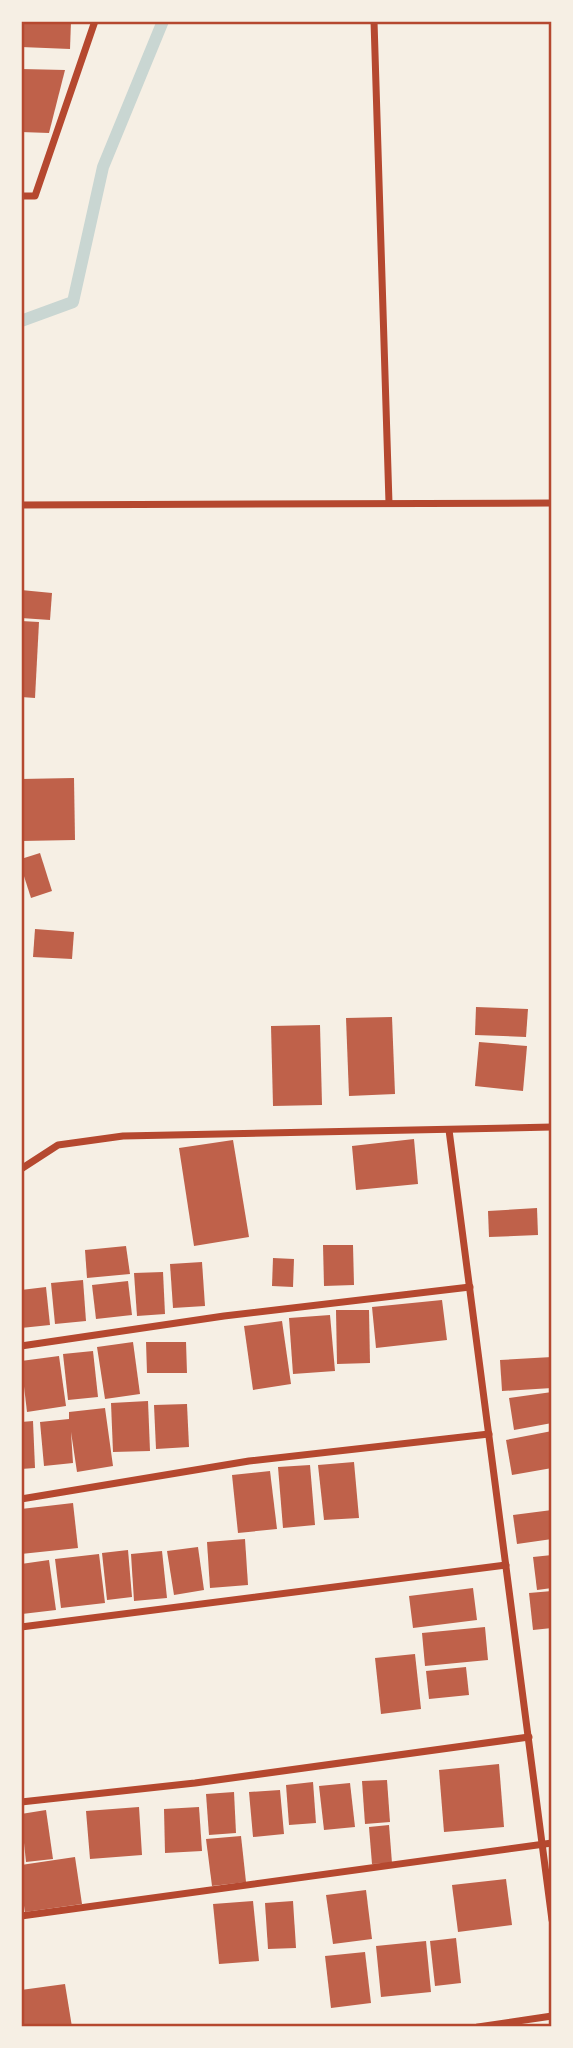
<svg xmlns="http://www.w3.org/2000/svg" width="573" height="2048" viewBox="0 0 573 2048" font-family="'Asap Condensed',sans-serif">
<rect width="100%" height="100%" fill="#f6efe4"/>
<g fill="none" stroke-linecap="round" stroke-linejoin="round">
<path stroke="#c9d6d2" stroke-width="12" d="M21,321L73,302L103,167L163,21"/>
</g>
<g fill="#bf614a">
<path d="M21,21H71L70,49L21,47Z"/>
<path d="M21,69L65,70L49,133L21,132Z"/>
<path d="M21,590L52,593L50,620L21,618Z"/>
<path d="M21,621L39,622L35,698L21,697Z"/>
<path d="M74,778L75,840L21,841V779Z"/>
<path d="M40,853L52,891L31,898L21,867V859Z"/>
<path d="M35,929L74,932L72,959L33,957Z"/>
<path d="M476,1007L528,1009L526,1037L475,1035Z"/>
<path d="M392,1017L395,1094L349,1096L346,1018Z"/>
<path d="M320,1025L322,1105L273,1106L271,1026Z"/>
<path d="M479,1042L527,1046L523,1091L475,1086Z"/>
<path d="M414,1139L418,1184L356,1190L352,1146Z"/>
<path d="M233,1140L249,1237L194,1246L179,1148Z"/>
<path d="M537,1208L538,1235L489,1237L488,1211Z"/>
<path d="M323,1245H353L354,1285L324,1286Z"/>
<path d="M126,1246L130,1274L87,1278L85,1250Z"/>
<path d="M273,1258L294,1259L293,1287L272,1286Z"/>
<path d="M202,1262L205,1306L173,1308L170,1264Z"/>
<path d="M163,1272L165,1314L137,1316L134,1273Z"/>
<path d="M83,1280L86,1321L55,1324L51,1283Z"/>
<path d="M128,1281L132,1315L96,1319L92,1285Z"/>
<path d="M46,1287L50,1325L21,1328V1290Z"/>
<path d="M442,1300L447,1340L376,1348L372,1307Z"/>
<path d="M336,1310H369L370,1363L337,1364Z"/>
<path d="M330,1315L335,1371L293,1374L289,1318Z"/>
<path d="M282,1321L291,1384L253,1390L244,1326Z"/>
<path d="M133,1342L140,1394L105,1399L97,1347Z"/>
<path d="M146,1342H186L187,1373H147Z"/>
<path d="M93,1351L98,1397L68,1400L63,1354Z"/>
<path d="M59,1356L66,1406L27,1412L21,1361Z"/>
<path d="M552,1357V1388L502,1391L500,1360Z"/>
<path d="M552,1392V1423L514,1430L509,1398Z"/>
<path d="M148,1401L150,1451L113,1452L111,1403Z"/>
<path d="M187,1404L189,1447L156,1449L154,1405Z"/>
<path d="M105,1408L113,1466L77,1472L71,1432L73,1463L44,1466L40,1422L69,1419V1412Z"/>
<path d="M33,1421L35,1468L21,1469V1422Z"/>
<path d="M552,1431V1468L512,1475L506,1440Z"/>
<path d="M354,1462L359,1518L324,1520L318,1465Z"/>
<path d="M310,1465L315,1525L283,1528L278,1467Z"/>
<path d="M270,1471L277,1529L238,1533L232,1475Z"/>
<path d="M73,1503L78,1548L21,1554V1509Z"/>
<path d="M552,1510V1539L517,1544L513,1515Z"/>
<path d="M245,1539L248,1585L210,1588L207,1542Z"/>
<path d="M198,1547L204,1590L174,1595L167,1551Z"/>
<path d="M128,1550L132,1597L107,1600L102,1553Z"/>
<path d="M162,1551L167,1598L134,1601L131,1554Z"/>
<path d="M99,1554L105,1603L61,1608L55,1559Z"/>
<path d="M552,1555V1588L537,1590L533,1557Z"/>
<path d="M49,1560L56,1610L22,1614L21,1564Z"/>
<path d="M473,1588L477,1620L413,1628L409,1596Z"/>
<path d="M552,1591V1628L533,1630L529,1593Z"/>
<path d="M485,1627L488,1660L425,1666L422,1633Z"/>
<path d="M415,1654L421,1709L381,1714L375,1658Z"/>
<path d="M466,1667L469,1695L429,1699L426,1671Z"/>
<path d="M499,1764L504,1827L444,1832L439,1770Z"/>
<path d="M387,1780L390,1822L365,1824L362,1781Z"/>
<path d="M313,1782L316,1823L289,1825L286,1785Z"/>
<path d="M350,1783L355,1827L324,1830L319,1786Z"/>
<path d="M280,1790L284,1834L253,1837L249,1792Z"/>
<path d="M234,1792L236,1833L209,1835L206,1794Z"/>
<path d="M139,1807L142,1855L90,1859L86,1811Z"/>
<path d="M199,1807L202,1851L165,1853L164,1809Z"/>
<path d="M46,1810L53,1859L26,1862L21,1814Z"/>
<path d="M389,1825L392,1863L372,1864L369,1827Z"/>
<path d="M241,1836L246,1882L212,1886L206,1839Z"/>
<path d="M75,1857L82,1904L25,1912L21,1887V1865Z"/>
<path d="M506,1879L512,1925L458,1932L452,1885Z"/>
<path d="M366,1890L372,1939L333,1944L326,1895Z"/>
<path d="M253,1901L259,1961L219,1964L213,1904Z"/>
<path d="M293,1901L296,1948L268,1949L265,1903Z"/>
<path d="M456,1938L461,1983L435,1986L430,1941Z"/>
<path d="M426,1941L431,1992L381,1997L376,1946Z"/>
<path d="M365,1952L371,2003L331,2008L325,1956Z"/>
<path d="M65,1984L72,2027H21V1990Z"/>
</g>
<g fill="none" stroke-linecap="round" stroke-linejoin="round">
<g stroke="#b5482f" stroke-width="7">
<path d="M374,21L389,503"/>
<path d="M21,196H35L95,21"/>
<path d="M21,505L552,503"/>
<path d="M449,1130L552,1920"/>
<path d="M21,1169L58,1145L123,1136L552,1127"/>
<path d="M21,1346L224,1316L470,1287"/>
<path d="M21,1499L249,1461L489,1434"/>
<path d="M21,1627L506,1565"/>
<path d="M21,1802L195,1783L529,1737"/>
<path d="M21,1916L552,1843"/>
<path d="M478,2027L552,2016"/>
</g>
</g>
<rect width="573" height="2048" fill="none" stroke="#f6efe4" stroke-width="46"/>
<rect x="23" y="23" width="527" height="2002" fill="none" stroke="#b5482f" stroke-width="2.5"/>
</svg>
